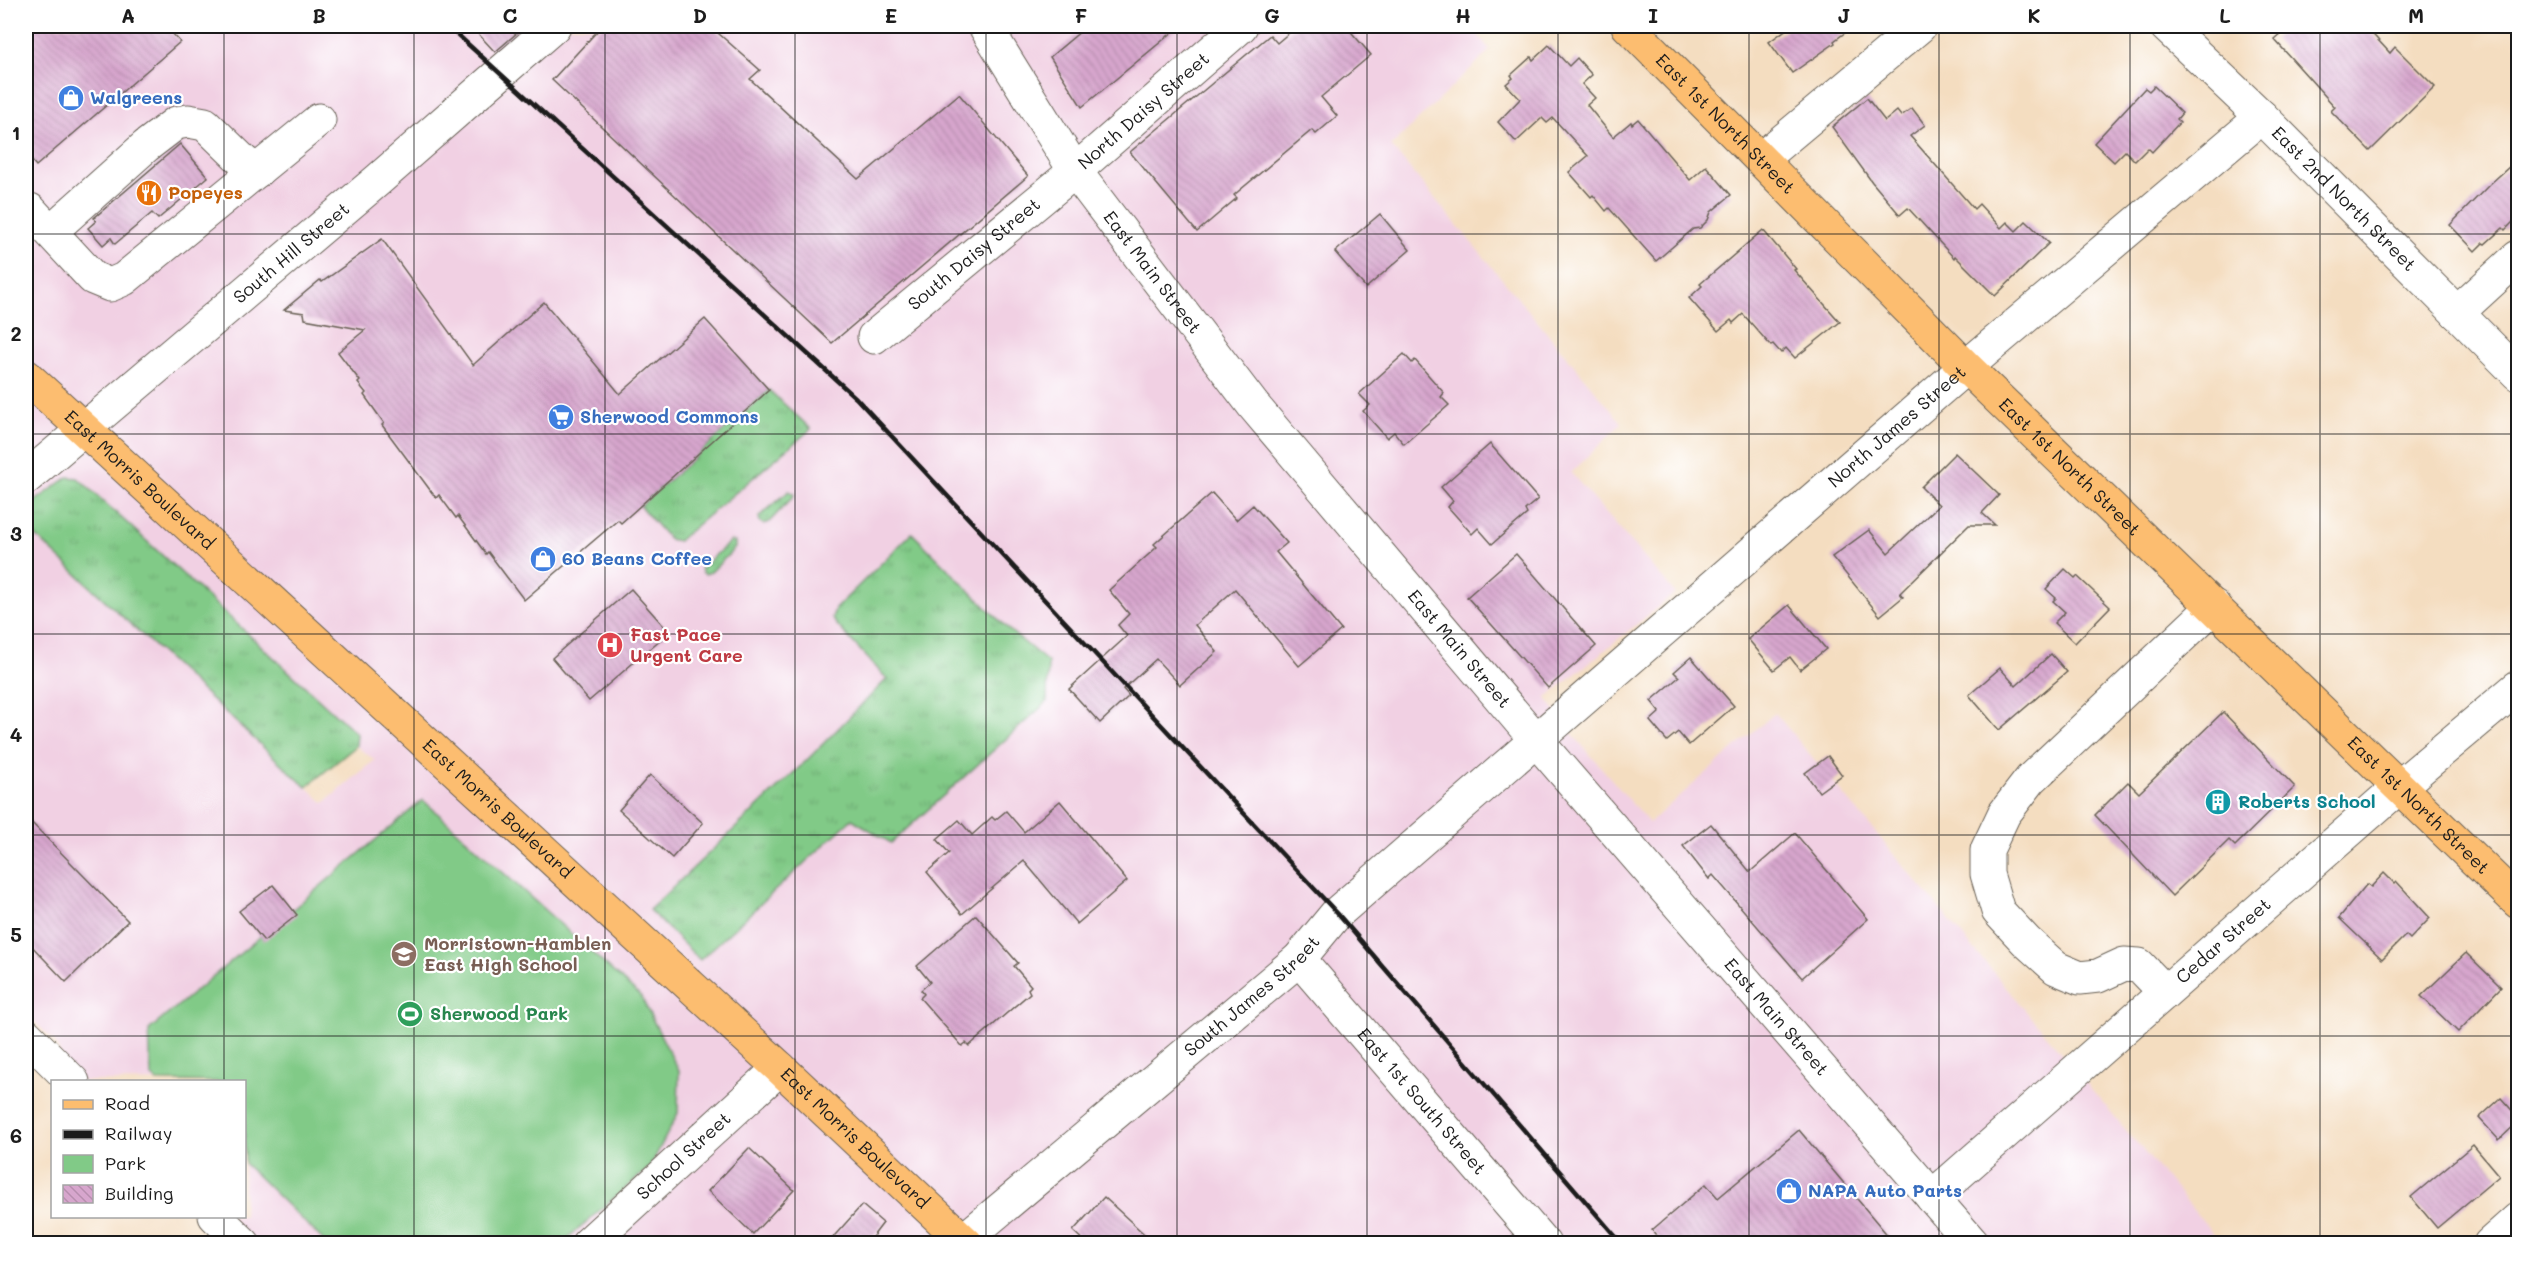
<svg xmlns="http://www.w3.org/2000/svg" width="2544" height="1269" viewBox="0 0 2544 1269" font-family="Mali,sans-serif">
<defs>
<pattern id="grass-tufts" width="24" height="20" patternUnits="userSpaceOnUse" patternTransform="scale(1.5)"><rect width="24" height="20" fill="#81ca87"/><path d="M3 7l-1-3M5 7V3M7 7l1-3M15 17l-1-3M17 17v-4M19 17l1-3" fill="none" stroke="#6fad74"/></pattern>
<pattern id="building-back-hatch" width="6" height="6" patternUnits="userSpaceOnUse" patternTransform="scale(1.5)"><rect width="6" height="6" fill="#d7a6cd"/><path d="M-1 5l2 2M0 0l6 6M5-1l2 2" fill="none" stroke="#b88eaf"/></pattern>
</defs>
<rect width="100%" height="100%" fill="#fff"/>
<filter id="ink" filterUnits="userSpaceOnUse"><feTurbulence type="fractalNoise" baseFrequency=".0167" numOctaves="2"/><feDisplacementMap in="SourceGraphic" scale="12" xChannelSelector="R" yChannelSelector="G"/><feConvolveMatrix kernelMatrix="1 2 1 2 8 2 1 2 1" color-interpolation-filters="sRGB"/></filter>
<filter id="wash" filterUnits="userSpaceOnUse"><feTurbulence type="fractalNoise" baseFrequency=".008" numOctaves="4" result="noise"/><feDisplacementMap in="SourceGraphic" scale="24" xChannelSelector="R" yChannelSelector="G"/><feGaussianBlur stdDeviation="1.35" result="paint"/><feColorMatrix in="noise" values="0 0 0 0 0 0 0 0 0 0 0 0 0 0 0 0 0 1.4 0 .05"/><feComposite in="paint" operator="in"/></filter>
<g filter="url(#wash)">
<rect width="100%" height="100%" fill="#f4ddc0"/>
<path fill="#f1d0e3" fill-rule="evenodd" d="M26,26H1471L1490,50L1391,146L1622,423L1571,473L1675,593L1546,698L1569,730L1649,823L1775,713L2221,1243H244L215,1217L244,1216V1082L73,1081L55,1042L26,1013ZM356,746L375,760L324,803L307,787Z"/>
<g fill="url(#grass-tufts)" stroke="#4e7352" stroke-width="1.5">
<path d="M769,390L811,429L678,541L669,539L640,506Z"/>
<path d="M68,477L78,478L357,734L356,746L306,787L26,527V508Z"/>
<path d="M789,491L794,494L793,497L769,522L763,524L760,522L759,517Z"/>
<path d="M912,533L1008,629L1048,662L1047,702L891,843L852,819L700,960L649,910L806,761L887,679L836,624L832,618L835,609Z"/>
<path d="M731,541L735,542V548L711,572L705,574L702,572L701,568Z"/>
</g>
<path fill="#81ca87" stroke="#4e7352" stroke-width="1.5" d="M423,800L641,997L679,1071L678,1113L650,1167L562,1243H326L245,1164L244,1082L157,1081L151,1076L149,1030Z"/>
<g id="blocks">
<g fill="url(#building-back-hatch)">
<path d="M26,26H166L180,42L36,166L26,154Z"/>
<path d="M471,26H525L495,52Z"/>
<path d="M602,26H710L760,70L750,79L858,179L959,94L1028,176L832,343L552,80Z"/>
<path d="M1087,26H1180L1082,107L1050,57Z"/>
<path d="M1297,26H1346L1371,55L1321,97L1337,116L1316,134L1312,130L1234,195L1237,198L1197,232L1130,152L1270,35L1277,43Z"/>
<path d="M1791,26H1854L1834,41L1835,43L1792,73L1769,42Z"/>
<path d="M2289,26H2365L2390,53L2395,47L2435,87L2370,151L2331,111L2335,107L2274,39Z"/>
<path d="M1549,45L1569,66L1577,58L1592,75L1582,84L1595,98L1587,105L1613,137L1631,122L1632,124L1638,119L1690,180L1706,166L1731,195L1711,212L1708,220L1700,228L1693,229L1656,261L1609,208L1606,211L1593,195L1591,197L1569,172L1588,156L1553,118L1547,123L1542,118L1516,142L1498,122L1520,99L1506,84L1513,78L1511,75L1531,57L1533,60Z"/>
<path d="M2154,86L2182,113L2177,119L2180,122L2152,152L2148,148L2135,161L2125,151L2114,162L2094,143L2145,88L2149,91Z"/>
<path d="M1867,98L1885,121L1897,111L1901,116L1912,108L1925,125L1910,136L1974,209L1979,204L2001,228L2007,222L2016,231L2026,221L2049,243L1995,296L1955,256L1954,258L1908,208L1900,215L1872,182L1832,127Z"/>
<path d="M180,144L208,177L158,219L152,213L115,244L111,238L103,245L88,228L96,221L94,218Z"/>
<path d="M2518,159V217L2505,230L2503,228L2485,244L2483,243L2475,251L2450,225L2490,184Z"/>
<path d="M1380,214L1410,250L1366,288L1335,252Z"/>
<path d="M1763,230L1796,269L1794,270L1840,322L1795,358L1786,348L1781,353L1773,344L1771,346L1743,314L1733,323L1731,320L1718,331L1689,298L1702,286L1700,284Z"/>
<path d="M382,239L473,365L544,302L620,394L705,319L769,390L621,523L618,520L524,600L488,552L486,554L458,516L456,518L439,495L436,498L382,425L384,423L364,395L366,393L358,383L360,381L338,352L365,330L305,319L304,313L284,310L320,280L322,282Z"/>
<path d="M1404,354L1412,363L1415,360L1444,393L1441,397L1449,405L1404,444L1394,432L1387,438L1363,411L1370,405L1359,394Z"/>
<path d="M1490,444L1538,499L1525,510L1527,514L1492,544L1478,528L1472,534L1448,507L1453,501L1441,487Z"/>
<path d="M1955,453L1999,495L1982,513L1995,525H1969L1900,593L1903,597L1880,616L1832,557L1869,530L1888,553L1939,505L1921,487Z"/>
<path d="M1212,493L1236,520L1253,505L1287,543L1276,552L1341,630L1299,666L1235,589L1195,625L1217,652L1180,685L1156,659L1123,689L1129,696L1100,723L1069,689L1127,636L1118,625L1129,614L1109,590L1157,547L1154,544Z"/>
<path d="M1516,554L1596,646L1548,688L1467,597Z"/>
<path d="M2065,569L2075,578L2077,576L2110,607L2075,643L2054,623L2065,612L2053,601L2056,598L2046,589Z"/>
<path d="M631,589L669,632L589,701L552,658Z"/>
<path d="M1789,605L1826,649L1800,670L1790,657L1774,670L1748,639Z"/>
<path d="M2051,654L2067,672L1999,730L1969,695L2000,668L2016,686Z"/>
<path d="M1691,657L1734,706L1689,745L1678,732L1667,741L1650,721L1660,712L1651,701L1679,677L1674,672Z"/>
<path d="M2223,712L2295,787L2235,846L2229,840L2172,896L2095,815L2128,782L2139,793Z"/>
<path d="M1828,756L1842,775L1819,792L1805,773Z"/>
<path d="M650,775L703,823L672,858L619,810Z"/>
<path d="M1060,801L1127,881L1077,924L1024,861L962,914L927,872L949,853L937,839L959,820L972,835L992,817L995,820L1006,811L1024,832Z"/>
<path d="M26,817L128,921L66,982L26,940Z"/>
<path d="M1711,824L1750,872L1795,833L1868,919L1802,978L1713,875L1709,879L1683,846Z"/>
<path d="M2384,873L2395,884L2397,882L2430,918L2410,939L2406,935L2382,959L2339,918L2367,884L2371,887Z"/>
<path d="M273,885L297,915L264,941L239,911Z"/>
<path d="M976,915L1018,963L1014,966L1031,986L1028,989L1030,993L969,1046L966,1043L962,1046L920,998L924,994L921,990L930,982L917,966Z"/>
<path d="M2466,953L2501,987L2458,1032L2421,996Z"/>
<path d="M2501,1098L2518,1117V1122L2499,1140L2479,1118Z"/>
<path d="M1799,1130L1895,1244H1663L1652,1230L1706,1184L1718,1198Z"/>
<path d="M2473,1145L2499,1176L2437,1228L2411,1197Z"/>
<path d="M749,1148L794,1190L753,1234L708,1191Z"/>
<path d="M1104,1197L1155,1244H1087L1073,1231Z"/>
<path d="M862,1205L883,1223L867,1244H827Z"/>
</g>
</g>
</g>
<g filter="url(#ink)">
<use href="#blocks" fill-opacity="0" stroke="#686055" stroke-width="1.5"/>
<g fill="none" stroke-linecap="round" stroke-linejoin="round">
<defs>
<g id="minor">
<path id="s1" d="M985,26L1075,171L1253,405L1536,740L1973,1244"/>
<path id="s2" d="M2166,26L2262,117L2518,374"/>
<path d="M1761,159L1920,26"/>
<path d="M30,210L93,278L110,285L124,279L319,120"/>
<path d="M51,231L146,146L176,123L188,121L205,124L244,162L257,171"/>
<path d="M2457,313L2518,257"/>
<path id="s3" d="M874,337L1075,171L1241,26"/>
<path id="s4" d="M26,478L378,180L554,26"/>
<path id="s5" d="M1299,959L1544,1244"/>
<path d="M2165,992L2139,965L2124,964L2098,976L2080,978L2056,968L2026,941L1998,911L1987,874V850L2004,814L2031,779L2214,606"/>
<path d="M26,1035L73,1082"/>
<path id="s6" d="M1932,1197L2400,786L2518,687"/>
<path d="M215,1216L244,1244"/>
<path id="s7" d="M588,1244L780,1068"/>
<path id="s8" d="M959,1244L1299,959L1337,913L1966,367L2262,117"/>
<path d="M2490,1244L2518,1219"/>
</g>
<g id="major">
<path id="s9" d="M1628,26L1966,367L2518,902"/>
<path id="s10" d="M26,376L780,1068L967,1244"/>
</g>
</defs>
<use href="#minor" stroke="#686055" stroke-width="35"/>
<use href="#major" stroke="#686055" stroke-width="35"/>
<use href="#minor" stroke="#fff" stroke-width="33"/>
<use href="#major" stroke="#fcbd6f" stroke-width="33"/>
<path stroke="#1c1c1c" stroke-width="4.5" d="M448,26L856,398L1337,913L1622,1244"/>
</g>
</g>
<path fill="none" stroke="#1c1c1c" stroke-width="1.5" stroke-opacity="0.55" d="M224,26V1082M414,26V1244M605,26V1244M795,26V1244M986,26V1244M1177,26V1244M1367,26V1244M1558,26V1244M1749,26V1244M1939,26V1244M2130,26V1244M2320,26V1244M26,234H2518M26,434H2518M26,634H2518M26,835H2518M26,1036H2518M224,1216V1244"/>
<defs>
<symbol id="shop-disc" viewBox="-11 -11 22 22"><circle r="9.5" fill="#3f7fe0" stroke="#fff"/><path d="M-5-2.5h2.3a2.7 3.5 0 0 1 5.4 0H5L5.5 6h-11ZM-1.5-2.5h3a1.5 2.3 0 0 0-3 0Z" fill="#fff"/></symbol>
<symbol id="restaurant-disc" viewBox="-11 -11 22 22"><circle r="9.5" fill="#e8710a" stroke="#fff"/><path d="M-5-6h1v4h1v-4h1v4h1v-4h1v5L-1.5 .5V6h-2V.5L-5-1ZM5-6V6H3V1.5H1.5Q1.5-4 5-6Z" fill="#fff"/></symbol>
<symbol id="supermarket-disc" viewBox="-11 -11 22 22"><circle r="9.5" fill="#3f7fe0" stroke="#fff"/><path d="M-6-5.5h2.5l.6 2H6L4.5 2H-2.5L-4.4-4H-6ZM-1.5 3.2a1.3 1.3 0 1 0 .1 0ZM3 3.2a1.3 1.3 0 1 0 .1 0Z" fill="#fff"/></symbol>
<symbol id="hospital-disc" viewBox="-11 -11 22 22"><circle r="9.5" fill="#e0444e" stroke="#fff"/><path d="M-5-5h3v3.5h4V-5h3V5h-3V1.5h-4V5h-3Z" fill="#fff"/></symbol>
<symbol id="building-disc" viewBox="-11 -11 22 22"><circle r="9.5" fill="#0f9aa8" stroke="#fff"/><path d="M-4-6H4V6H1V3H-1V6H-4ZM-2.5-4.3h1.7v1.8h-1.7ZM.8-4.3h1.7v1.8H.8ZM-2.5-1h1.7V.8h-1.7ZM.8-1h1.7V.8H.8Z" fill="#fff"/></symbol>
<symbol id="school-disc" viewBox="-11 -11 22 22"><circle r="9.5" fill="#8d6e63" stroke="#fff"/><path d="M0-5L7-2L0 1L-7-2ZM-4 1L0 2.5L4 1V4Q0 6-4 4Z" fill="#fff"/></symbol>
<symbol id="stadium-disc" viewBox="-11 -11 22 22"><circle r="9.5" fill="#2e9e5b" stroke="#fff"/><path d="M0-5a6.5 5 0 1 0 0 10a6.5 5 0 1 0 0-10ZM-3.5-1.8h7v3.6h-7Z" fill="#fff"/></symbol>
</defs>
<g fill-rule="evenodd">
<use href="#shop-disc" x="56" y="83" width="30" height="30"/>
<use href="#restaurant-disc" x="134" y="178" width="30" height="30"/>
<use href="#supermarket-disc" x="546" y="402" width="30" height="30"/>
<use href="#shop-disc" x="528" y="544" width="30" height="30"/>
<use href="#hospital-disc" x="595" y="630" width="30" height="30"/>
<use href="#building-disc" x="2203" y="787" width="30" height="30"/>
<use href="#school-disc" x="389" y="939" width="30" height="30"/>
<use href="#stadium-disc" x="395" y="999" width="30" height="30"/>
<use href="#shop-disc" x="1774" y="1176" width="30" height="30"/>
</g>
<g text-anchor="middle" stroke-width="4.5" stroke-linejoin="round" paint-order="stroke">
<g font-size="18" font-weight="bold" fill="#366cbe" stroke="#fff" text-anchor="start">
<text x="90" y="104">Walgreens</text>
<text x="580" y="423">Sherwood Commons</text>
<text x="562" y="565">60 Beans Coffee</text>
<text x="1808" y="1197">NAPA Auto Parts</text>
</g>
<g font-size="18" fill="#1c1c1c" stroke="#fff">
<text dy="6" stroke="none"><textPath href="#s3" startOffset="352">North Daisy Street</textPath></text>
<text dy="6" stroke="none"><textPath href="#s9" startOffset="138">East 1st North Street</textPath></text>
<text dy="6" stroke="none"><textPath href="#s2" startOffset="248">East 2nd North Street</textPath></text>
<text dy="6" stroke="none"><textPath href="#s4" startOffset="348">South Hill Street</textPath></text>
<text dy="6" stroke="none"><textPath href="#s3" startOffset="130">South Daisy Street</textPath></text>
<text dy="6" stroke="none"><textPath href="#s1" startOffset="298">East Main Street</textPath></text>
<text dy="6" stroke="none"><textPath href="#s8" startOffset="1245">North James Street</textPath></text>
<text dy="6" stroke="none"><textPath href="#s9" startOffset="624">East 1st North Street</textPath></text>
<text dy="6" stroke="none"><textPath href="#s10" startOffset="154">East Morris Boulevard</textPath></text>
<text dy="6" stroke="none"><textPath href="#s1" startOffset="784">East Main Street</textPath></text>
<text dy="6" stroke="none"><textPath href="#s9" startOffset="1110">East 1st North Street</textPath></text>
<text dy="6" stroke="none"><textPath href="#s10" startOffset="640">East Morris Boulevard</textPath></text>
<text dy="6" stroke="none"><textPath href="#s6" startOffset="388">Cedar Street</textPath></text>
<text dy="6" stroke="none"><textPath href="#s8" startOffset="384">South James Street</textPath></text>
<text dy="6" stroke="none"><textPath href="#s1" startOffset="1270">East Main Street</textPath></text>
<text dy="6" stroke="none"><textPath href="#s5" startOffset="188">East 1st South Street</textPath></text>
<text dy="6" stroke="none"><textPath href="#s10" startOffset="1126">East Morris Boulevard</textPath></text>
<text dy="6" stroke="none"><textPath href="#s7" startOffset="130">School Street</textPath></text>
</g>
<g font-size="18" font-weight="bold" fill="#c56008" stroke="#fff" text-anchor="start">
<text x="168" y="199">Popeyes</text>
</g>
<g font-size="18" font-weight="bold" fill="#be3a42" stroke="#fff" text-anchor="start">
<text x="630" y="641">Fast Pace<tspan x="630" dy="21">Urgent Care</tspan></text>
</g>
<g font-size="18" font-weight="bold" fill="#0d838f" stroke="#fff" text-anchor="start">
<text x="2238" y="808">Roberts School</text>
</g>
<g font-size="18" font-weight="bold" fill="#785e54" stroke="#fff" text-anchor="start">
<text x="424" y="950">Morristown-Hamblen<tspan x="424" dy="21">East High School</tspan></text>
</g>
<g font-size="18" font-weight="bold" fill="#27864d" stroke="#fff" text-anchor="start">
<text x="430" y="1020">Sherwood Park</text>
</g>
</g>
<rect width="2544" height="1269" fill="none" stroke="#fff" stroke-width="66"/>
<rect x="51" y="1080" width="195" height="138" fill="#ffffff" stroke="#a4a4a4" stroke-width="1.5"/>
<rect x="63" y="1100" width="30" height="9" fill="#fcbd6f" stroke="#a4a4a4" stroke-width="1.5"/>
<text x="105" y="1110" font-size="18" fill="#1c1c1c">Road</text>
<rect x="63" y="1130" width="30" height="9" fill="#1c1c1c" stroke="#a4a4a4" stroke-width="1.5"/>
<text x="105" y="1140" font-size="18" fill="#1c1c1c">Railway</text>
<rect x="63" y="1155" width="30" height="18" fill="#81ca87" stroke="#a4a4a4" stroke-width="1.5"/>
<text x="105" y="1170" font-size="18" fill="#1c1c1c">Park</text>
<rect x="63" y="1185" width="30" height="18" fill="url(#building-back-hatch)" stroke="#a4a4a4" stroke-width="1.5"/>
<text x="105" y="1200" font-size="18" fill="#1c1c1c">Building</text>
<rect x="33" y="33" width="2478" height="1203" fill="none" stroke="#1c1c1c" stroke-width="2"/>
<g font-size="20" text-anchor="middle" font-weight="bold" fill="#1c1c1c">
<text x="128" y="23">A</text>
<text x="319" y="23">B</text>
<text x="510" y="23">C</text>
<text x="700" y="23">D</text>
<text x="891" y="23">E</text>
<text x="1081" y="23">F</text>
<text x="1272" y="23">G</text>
<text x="1463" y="23">H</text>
<text x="1653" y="23">I</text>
<text x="1844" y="23">J</text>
<text x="2034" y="23">K</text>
<text x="2225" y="23">L</text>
<text x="2416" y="23">M</text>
<text x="16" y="140">1</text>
<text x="16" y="341">2</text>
<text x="16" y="541">3</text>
<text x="16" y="742">4</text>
<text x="16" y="942">5</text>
<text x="16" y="1143">6</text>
</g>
</svg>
